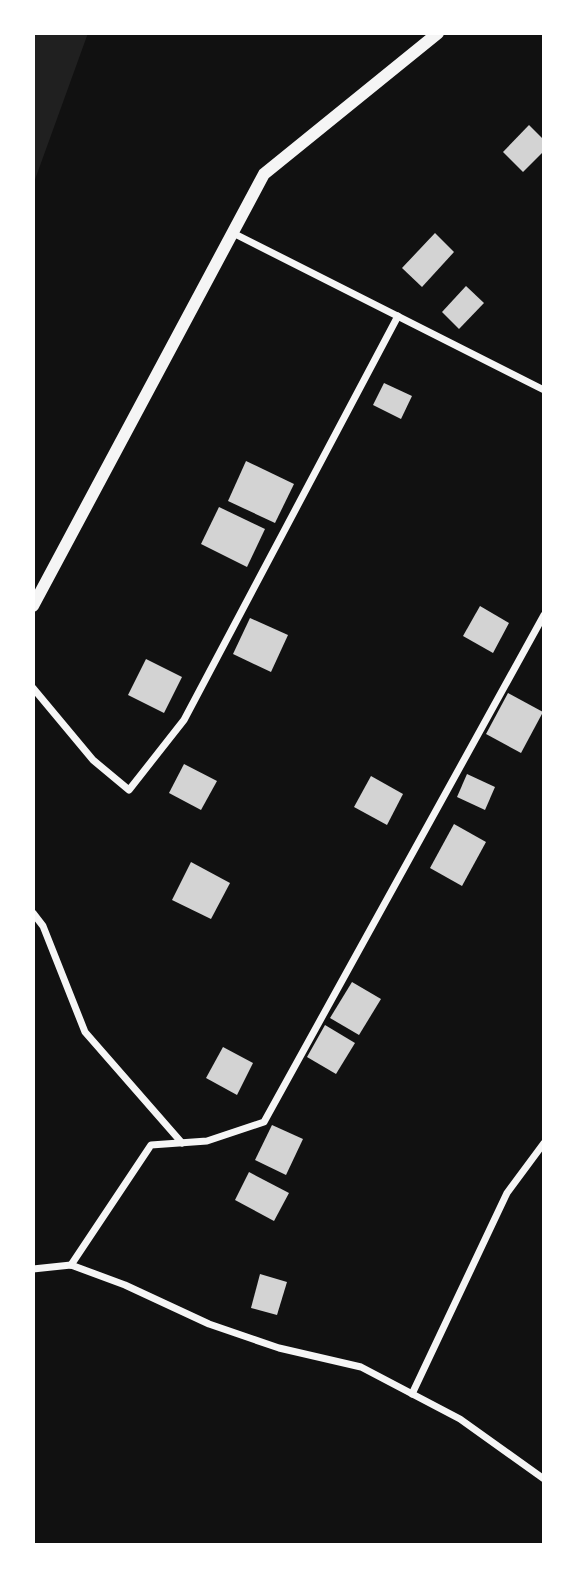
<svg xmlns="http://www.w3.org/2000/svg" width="577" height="1578" viewBox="0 0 577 1578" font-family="'Open Sans',sans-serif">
<rect width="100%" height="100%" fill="#111"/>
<path fill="#202020" d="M33,33H88L33,185Z"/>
<g fill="#d3d3d3">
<path d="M529,125L544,140V151L523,172L503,152Z"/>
<path d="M435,233L454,252L422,287L402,268Z"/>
<path d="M466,286L484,303L459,329L442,312Z"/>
<path d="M384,383L412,396L401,419L373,405Z"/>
<path d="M246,461L294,484L275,523L228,501Z"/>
<path d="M219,507L265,529L247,567L201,544Z"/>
<path d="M480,606L509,623L493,653L463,636Z"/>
<path d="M250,618L288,635L271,672L233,654Z"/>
<path d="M146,659L182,677L164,713L128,695Z"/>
<path d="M508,693L543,712L521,753L486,734Z"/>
<path d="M184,764L217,781L201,810L169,793Z"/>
<path d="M467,774L495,787L485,810L457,797Z"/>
<path d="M371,776L403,794L387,825L354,807Z"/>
<path d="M454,824L486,842L462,886L430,868Z"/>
<path d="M191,862L230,883L211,919L172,900Z"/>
<path d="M352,982L381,999L359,1035L330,1018Z"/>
<path d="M325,1025L355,1043L336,1074L307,1057Z"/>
<path d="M223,1047L253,1063L237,1095L206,1078Z"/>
<path d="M272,1125L303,1139L286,1175L255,1160Z"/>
<path d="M249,1172L289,1193L274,1221L235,1200Z"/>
<path d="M260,1274L287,1282L277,1315L251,1308Z"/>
</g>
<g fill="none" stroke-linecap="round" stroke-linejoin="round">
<g stroke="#f5f5f5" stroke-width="7">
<path d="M233,233L544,390"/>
<path d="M33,688L93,760L129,790L184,720L398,316"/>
<path d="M33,913L43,926L85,1032L182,1143"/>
<path d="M71,1265L151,1145L207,1141L264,1122L544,615"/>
<path d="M33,1269L71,1265L125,1285L209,1324L279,1348L361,1367L460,1419L544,1479"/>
<path d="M412,1394L507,1193L544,1143"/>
</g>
<path stroke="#f5f5f5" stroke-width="12" d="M33,606L264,174L438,33"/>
</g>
<rect width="577" height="1578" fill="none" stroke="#ffffff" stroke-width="70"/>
</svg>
